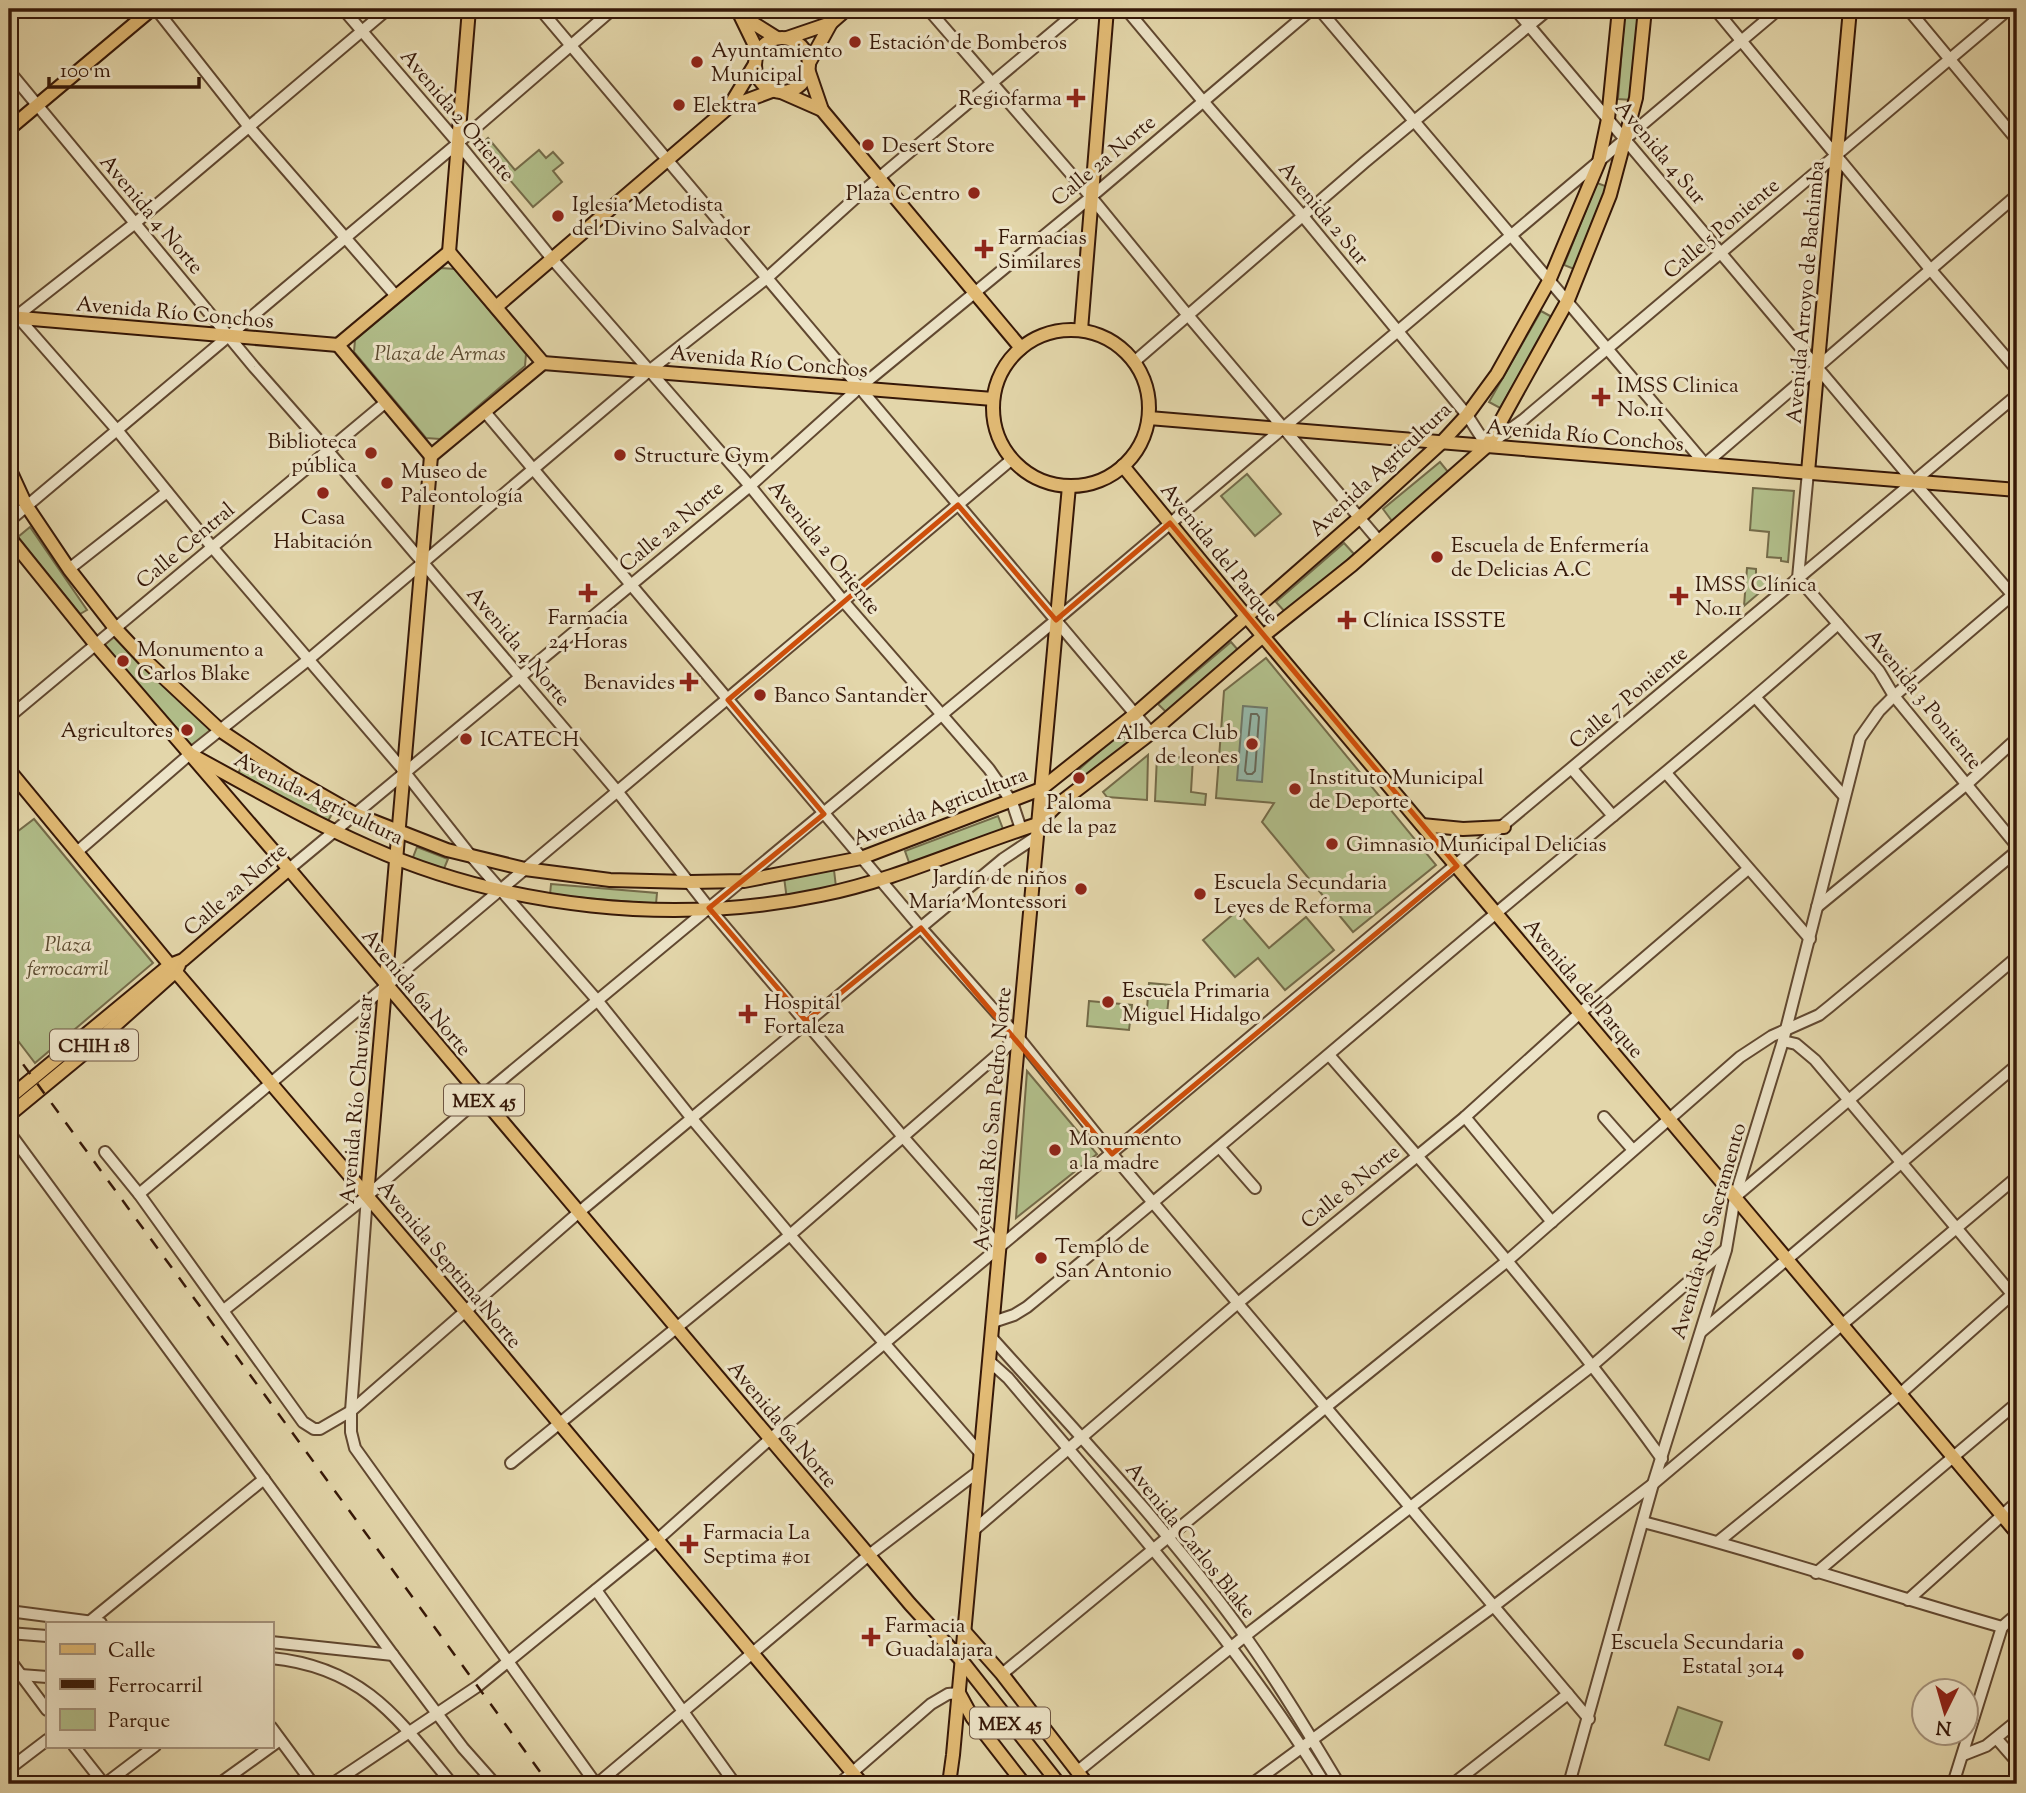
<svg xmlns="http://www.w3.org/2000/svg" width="2026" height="1793" viewBox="0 0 2026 1793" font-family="'Sorts Mill Goudy',serif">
<rect width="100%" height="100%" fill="#e3d6aa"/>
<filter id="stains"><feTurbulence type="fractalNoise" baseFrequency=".00286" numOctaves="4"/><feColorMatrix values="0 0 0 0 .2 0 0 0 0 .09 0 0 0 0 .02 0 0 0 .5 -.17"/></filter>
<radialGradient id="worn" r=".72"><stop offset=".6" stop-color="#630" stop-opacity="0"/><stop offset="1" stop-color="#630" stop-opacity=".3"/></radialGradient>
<g fill="#b1be8a" stroke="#746b49" stroke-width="2">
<path d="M1625,9H1640L1632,100L1618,99Z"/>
<path d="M488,138L515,170L539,150L546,158L553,152L563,163L553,171L562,182L533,207L480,145Z"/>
<path d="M1597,183L1608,187L1574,269L1564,265Z"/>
<path d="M441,268L455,269L526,354L525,366L440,439L426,438L354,352L355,340Z"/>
<path d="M1541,311L1552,317L1500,408L1489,402Z"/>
<path d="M1440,462L1449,473L1392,521L1383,509Z"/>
<path d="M1247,474L1281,514L1255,536L1221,496Z"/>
<path d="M1753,488L1794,491L1788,562L1781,561V558L1767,557L1769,532L1750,530Z"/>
<path d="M30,527L87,610L80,614L18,537Z"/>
<path d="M1344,543L1354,554L1286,613L1276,602Z"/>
<path d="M1747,568L1756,569V578L1770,579L1772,582L1744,606Z"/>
<path d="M112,631L217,733L191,753L94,646Z"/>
<path d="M1231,642L1238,650L1166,712L1158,704Z"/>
<path d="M1266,658L1436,865L1353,932L1262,822L1274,803L1216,798L1224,691Z"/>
<path d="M1120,733L1131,746L1086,786L1075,773Z"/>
<path d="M1148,755L1147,800L1107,797L1103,792Z"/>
<path d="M1157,756L1193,758L1191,792L1206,794L1205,805L1155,801Z"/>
<path d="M247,759L333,812L325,826L238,773Z"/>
<path d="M998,816L1003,829L911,868L905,851Z"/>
<path d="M34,819L153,963L35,1063L9,1029V838Z"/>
<path d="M417,847L448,859L443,871L412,860Z"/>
<path d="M834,870L836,887L787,900L784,877Z"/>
<path d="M551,884L657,893L656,904L550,895Z"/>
<path d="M1237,911L1269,948L1306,917L1334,950L1285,990L1258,958L1235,977L1203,940Z"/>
<path d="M1149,983L1170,985L1166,1023L1146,1021Z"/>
<path d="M1089,1001L1132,1005L1129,1030L1087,1026Z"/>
<path d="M1027,1071L1097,1154L1016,1218Z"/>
<path d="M1678,1707L1722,1722L1709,1760L1665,1745Z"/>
</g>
<path fill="#95b9aa" stroke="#6f7969" stroke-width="2" d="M1243,706L1267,708L1262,782L1237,780Z"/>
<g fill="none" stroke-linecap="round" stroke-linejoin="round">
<path stroke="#666859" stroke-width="2" d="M1251,714H1257L1259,717L1255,771L1252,774H1247L1245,771Z"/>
<defs>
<g id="minor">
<path d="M156,9L249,127L396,296"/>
<path d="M343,9L458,143L553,260L750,486L844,602L989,769L1012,802L1021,829"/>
<path d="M540,9L1151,733"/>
<path d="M928,9L1091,197L1181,307L1379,541"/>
<path d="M1126,9L1202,100L1302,215L1467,415L1487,446L1523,420L2009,9"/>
<path d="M1319,9L1705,464L2017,195"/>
<path d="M1515,9L1913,481L2016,599"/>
<path d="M1715,9L1930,269L2017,370"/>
<path d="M1908,9L2017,140"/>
<path d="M9,71L254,367L328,451L617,791L709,908L904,1138L999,1246"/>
<path d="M9,307L117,430L212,547L399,765L471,856L597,1000L693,1120L790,1235L981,1454"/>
<path d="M13,319L134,224L388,9"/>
<path d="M1134,362L1365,162L1549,9"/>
<path d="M485,412L921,928L1018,1037L1112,1154L1589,1719"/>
<path d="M1808,472L1798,578L1879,671L1894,696L2017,846"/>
<path d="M9,521L458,143L613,9"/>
<path d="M69,569L167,492"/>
<path d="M1756,698L1844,796"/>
<path d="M9,717L386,402"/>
<path d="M1572,769L1613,816"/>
<path d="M1666,773L1810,939"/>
<path d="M78,851L190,754L308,660L649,371L767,278L862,192L1080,9"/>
<path d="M289,869L750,486L859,388L1091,197L1312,9"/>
<path d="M1817,907L1967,784L2012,743"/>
<path d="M1783,1041L1796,1044L1815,1060L2017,1300"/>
<path d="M1329,1055C1444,1186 1560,1317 1662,1459"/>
<path d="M1465,1117L1552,1222"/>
<path d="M1604,1117L1633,1150"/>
<path d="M9,1132L393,1655L463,1748L495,1784"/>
<path d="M1220,1148L1255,1188"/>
<path d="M105,1152L139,1194L303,1422L314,1429H320L351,1411L578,1213L1003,859L1036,837"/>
<path d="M139,1194L1011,460"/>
<path d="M367,1196L351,1411V1432L355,1448L596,1784"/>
<path d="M1735,1197L2017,957"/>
<path d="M224,1310L367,1196L481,1097L1056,620L1779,9"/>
<path d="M993,1322L1014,1315L1027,1307C1178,1183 1326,1056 1476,930C1597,828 1720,730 1838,624"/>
<path d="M1701,1332L2017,1065"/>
<path d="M991,1337C1078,1434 1169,1530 1245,1636C1279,1684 1309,1734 1339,1784"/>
<path d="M989,1361L1008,1378C1118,1508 1236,1639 1325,1784"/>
<path d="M511,1463L790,1235L1018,1037"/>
<path d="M1643,1522C1764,1553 1882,1593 2002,1627"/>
<path d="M974,1530L1238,1303L1465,1117L1580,1013L1748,869"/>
<path d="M1719,1541L1900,1394L2017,1290"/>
<path d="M1816,1573L2017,1403"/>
<path d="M596,1590L735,1784"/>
<path d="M1908,1600L2017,1502"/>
<path d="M9,1611L101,1623"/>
<path d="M89,1622L264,1479"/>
<path d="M2002,1627L2017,1614"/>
<path d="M9,1633L47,1636"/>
<path d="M271,1642L393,1655"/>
<path d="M271,1658C363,1667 398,1718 452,1784"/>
<path d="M9,1659L47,1710"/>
<path d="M1002,1674L1326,1407L1506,1262L1740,1057L1772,1036L1819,1015L1829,1007L2017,851"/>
<path d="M21,1675L47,1677"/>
<path d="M271,1727L313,1784"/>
<path d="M1997,1739L2017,1762"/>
<path d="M74,1746L104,1784"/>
<path d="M1963,1755L1986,1746L2017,1721"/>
<path d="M9,1769L47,1740"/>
<path d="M1078,1771L1245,1636L1593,1365L1725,1250"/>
<path d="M105,1784L155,1746"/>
<path d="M219,1784L280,1740"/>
<path d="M332,1784L478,1686L657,1540L770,1439L2017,395"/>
<path d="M597,1784L869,1555L979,1471"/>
<path d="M839,1784L931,1704L948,1694L959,1693"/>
<path d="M1252,1784L1494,1606L1653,1484L2017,1177"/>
<path d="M1453,1784L1568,1694"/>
<path d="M1569,1784L1653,1484L1726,1250L1735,1197L1783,1041L1860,738L1879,711L1894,696L2017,591"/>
<path d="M1953,1784L2002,1627"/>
</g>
<g id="major">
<path d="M831,23L847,9"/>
<circle cx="782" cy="65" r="27"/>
<path d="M787,38L831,23L809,63"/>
<path d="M758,52L740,15L777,38"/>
<path d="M755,64L729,107L772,91"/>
<path d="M781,92L822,110L809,72"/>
<path d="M822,110L1021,348"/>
<path d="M9,129L152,9"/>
<path d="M449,252L543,363L431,456L338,345Z"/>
<path d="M449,252L469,9"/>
<path d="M496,307L729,107"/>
<path d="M9,317L338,345"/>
<circle cx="1071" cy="408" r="78"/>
<path d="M1081,330L1107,9"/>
<path d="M543,363L993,399"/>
<path d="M1149,418L2017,490"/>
<path d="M1123,466L1246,616L2017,1533"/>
<path d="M9,468L26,505L69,569L115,628L144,659L221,731L290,777L355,814L447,850L525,869L610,880L690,882L744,881L861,858L1041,789L1134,715L1359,518L1442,442L1467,415L1497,374L1549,281L1599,162L1608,119L1619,9"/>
<path d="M1808,472L1850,9"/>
<path d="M9,537L96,645L289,869L910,1604L962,1661L1059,1784"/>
<path d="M190,754C249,786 307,820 369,847C506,908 674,926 821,895C896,880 965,847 1038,824L1056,806L1151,733L1263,636L1352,565L1487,446L1568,300L1610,195L1636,98L1645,9"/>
<path d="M9,770L170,965L466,1312L862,1784"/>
<path d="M1422,825L1463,829L1504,827"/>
<path d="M9,1098L170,965L183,960L289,869"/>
<path d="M9,1115L83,1054L176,971L179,965"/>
<path d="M367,1196L431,456"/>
<path d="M964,1631L1002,1674L1087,1784"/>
<path d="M959,1693L972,1717L1024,1784"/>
<path d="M949,1784L953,1755L1069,486"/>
</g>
</defs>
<use href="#minor" stroke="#614830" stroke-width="14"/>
<use href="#major" stroke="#361808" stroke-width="16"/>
<use href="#minor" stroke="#ede4c8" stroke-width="10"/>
<use href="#major" stroke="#e2bb75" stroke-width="12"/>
<path stroke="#361808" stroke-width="2.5" stroke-dasharray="12 12" stroke-linecap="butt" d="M9,1045L549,1784"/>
</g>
<path fill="none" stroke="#cd4f0b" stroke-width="5" stroke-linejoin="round" d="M958,505L1056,620L1170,523L1457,866L1112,1154L921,928L806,1021L709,908L824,814L728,700Z"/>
<g fill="#8f2418" stroke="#ede4c8" stroke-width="2.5">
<circle cx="855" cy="42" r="7"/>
<circle cx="697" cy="62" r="7"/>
<path d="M1072.5 87.5h7v7h7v7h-7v7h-7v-7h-7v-7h7z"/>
<circle cx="679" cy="105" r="7"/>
<circle cx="868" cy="145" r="7"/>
<circle cx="974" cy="193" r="7"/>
<circle cx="558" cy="216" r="7"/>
<path d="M980.5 238.5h7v7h7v7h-7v7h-7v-7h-7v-7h7z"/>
<path d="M1597.5 386.5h7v7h7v7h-7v7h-7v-7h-7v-7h7z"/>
<circle cx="371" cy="453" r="7"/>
<circle cx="620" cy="455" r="7"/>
<circle cx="387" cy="483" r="7"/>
<circle cx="323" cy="493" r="7"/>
<circle cx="1437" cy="557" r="7"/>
<path d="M584.5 582.5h7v7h7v7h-7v7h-7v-7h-7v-7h7z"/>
<path d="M1675.5 585.5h7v7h7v7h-7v7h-7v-7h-7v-7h7z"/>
<path d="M1343.5 609.5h7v7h7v7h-7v7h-7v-7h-7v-7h7z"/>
<circle cx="123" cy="661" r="7"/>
<path d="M685.5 671.5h7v7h7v7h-7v7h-7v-7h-7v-7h7z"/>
<circle cx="760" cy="695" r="7"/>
<circle cx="187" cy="730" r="7"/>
<circle cx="466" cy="739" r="7"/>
<circle cx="1252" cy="744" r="7"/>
<circle cx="1079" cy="778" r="7"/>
<circle cx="1295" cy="789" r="7"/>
<circle cx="1332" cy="844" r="7"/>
<circle cx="1081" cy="889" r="7"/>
<circle cx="1200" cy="894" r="7"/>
<circle cx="1108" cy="1002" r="7"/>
<path d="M744.5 1003.5h7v7h7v7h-7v7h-7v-7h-7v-7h7z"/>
<circle cx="1055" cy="1150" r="7"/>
<circle cx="1041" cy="1258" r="7"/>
<path d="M685.5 1533.5h7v7h7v7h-7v7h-7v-7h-7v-7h7z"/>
<path d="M867.5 1626.5h7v7h7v7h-7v7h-7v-7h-7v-7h7z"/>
<circle cx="1798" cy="1654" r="7"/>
</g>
<g text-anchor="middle" stroke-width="6" stroke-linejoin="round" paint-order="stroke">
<g fill="#ede4c8" stroke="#6d5542" stroke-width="2">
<rect x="50" y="1029.5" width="88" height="31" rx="5"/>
<rect x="444" y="1084.5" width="80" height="31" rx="5"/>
<rect x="970" y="1707.5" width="80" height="31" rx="5"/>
</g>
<g font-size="19" font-weight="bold" fill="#361808">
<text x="94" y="1052">CHIH 18</text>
<text x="484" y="1107">MEX 45</text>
<text x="1010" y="1730">MEX 45</text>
</g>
<g font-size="21" fill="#361808" stroke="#ede4c8" text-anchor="start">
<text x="869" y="49">Estación de Bomberos</text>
<text x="711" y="57">Ayuntamiento<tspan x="711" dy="24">Municipal</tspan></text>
<text x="1062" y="105" text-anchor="end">Regiofarma</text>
<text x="693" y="112">Elektra</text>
<text x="882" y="152">Desert Store</text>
<text x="960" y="200" text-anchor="end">Plaza Centro</text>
<text x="572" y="211">Iglesia Metodista<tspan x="572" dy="24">del Divino Salvador</tspan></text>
<text x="998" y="244">Farmacias<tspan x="998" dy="24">Similares</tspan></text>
<text x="1617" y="392">IMSS Clinica<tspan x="1617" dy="24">No.11</tspan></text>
<text x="357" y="448" text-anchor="end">Biblioteca<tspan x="357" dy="24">pública</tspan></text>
<text x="634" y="462">Structure Gym</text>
<text x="401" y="478">Museo de<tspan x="401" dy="24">Paleontología</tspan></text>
<text x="323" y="524" text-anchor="middle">Casa<tspan x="323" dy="24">Habitación</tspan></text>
<text x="1451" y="552">Escuela de Enfermería<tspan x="1451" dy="24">de Delicias A.C</tspan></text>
<text x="1695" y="591">IMSS Clínica<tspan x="1695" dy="24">No.11</tspan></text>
<text x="588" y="624" text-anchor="middle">Farmacia<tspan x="588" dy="24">24 Horas</tspan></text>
<text x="1363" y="627">Clínica ISSSTE</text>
<text x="137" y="656">Monumento a<tspan x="137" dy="24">Carlos Blake</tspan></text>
<text x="675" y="689" text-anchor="end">Benavides</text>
<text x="774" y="702">Banco Santander</text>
<text x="173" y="737" text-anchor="end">Agricultores</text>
<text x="1238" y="739" text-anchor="end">Alberca Club<tspan x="1238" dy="24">de leones</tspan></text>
<text x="480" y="746">ICATECH</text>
<text x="1309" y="784">Instituto Municipal<tspan x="1309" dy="24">de Deporte</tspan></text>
<text x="1079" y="809" text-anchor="middle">Paloma<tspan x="1079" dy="24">de la paz</tspan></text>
<text x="1346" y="851">Gimnasio Municipal Delicias</text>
<text x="1067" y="884" text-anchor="end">Jardín de niños<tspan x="1067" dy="24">María Montessori</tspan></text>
<text x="1214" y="889">Escuela Secundaria<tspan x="1214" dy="24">Leyes de Reforma</tspan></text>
<text x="1122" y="997">Escuela Primaria<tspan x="1122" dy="24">Miguel Hidalgo</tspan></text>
<text x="764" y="1009">Hospital<tspan x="764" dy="24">Fortaleza</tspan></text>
<text x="1069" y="1145">Monumento<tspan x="1069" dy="24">a la madre</tspan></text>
<text x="1055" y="1253">Templo de<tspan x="1055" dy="24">San Antonio</tspan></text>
<text x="703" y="1539">Farmacia La<tspan x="703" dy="24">Septima #01</tspan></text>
<text x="885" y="1632">Farmacia<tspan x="885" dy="24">Guadalajara</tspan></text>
<text x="1784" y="1649" text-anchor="end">Escuela Secundaria<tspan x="1784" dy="24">Estatal 3014</tspan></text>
</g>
<g font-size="21" fill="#361808" stroke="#ede4c8">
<text transform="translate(458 115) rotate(50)" y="7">Avenida 2 Oriente</text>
<text transform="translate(1661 152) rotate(50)" y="7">Avenida 4 Sur</text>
<text transform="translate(1103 160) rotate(-40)" y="7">Calle 2a Norte</text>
<text transform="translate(1324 213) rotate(50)" y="7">Avenida 2 Sur</text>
<text transform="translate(152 214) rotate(50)" y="7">Avenida 4 Norte</text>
<text transform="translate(1721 228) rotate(-40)" y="7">Calle 5 Poniente</text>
<text transform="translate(1805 292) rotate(-85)" y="7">Avenida Arroyo de Bachimba</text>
<text transform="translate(175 312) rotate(5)" y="7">Avenida Río Conchos</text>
<text transform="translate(769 361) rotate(5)" y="7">Avenida Río Conchos</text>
<text transform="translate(1585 435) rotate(5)" y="7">Avenida Río Conchos</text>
<text transform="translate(1380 469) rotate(-43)" y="7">Avenida Agricultura</text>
<text transform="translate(671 526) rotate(-40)" y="7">Calle 2a Norte</text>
<text transform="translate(185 545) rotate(-40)" y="7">Calle Central</text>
<text transform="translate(825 547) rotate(51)" y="7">Avenida 2 Oriente</text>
<text transform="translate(1220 553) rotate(51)" y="7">Avenida del Parque</text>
<text transform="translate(519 646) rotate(50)" y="7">Avenida 4 Norte</text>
<text transform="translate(1628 697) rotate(-40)" y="7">Calle 7 Poniente</text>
<text transform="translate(1924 699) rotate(51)" y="7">Avenida 3 Poniente</text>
<text transform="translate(319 798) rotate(26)" y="7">Avenida Agricultura</text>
<text transform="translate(940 806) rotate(-21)" y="7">Avenida Agricultura</text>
<text transform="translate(235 889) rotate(-41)" y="7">Calle 2a Norte</text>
<text transform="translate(1584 988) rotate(50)" y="7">Avenida del Parque</text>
<text transform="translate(417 992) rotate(50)" y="7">Avenida 6a Norte</text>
<text transform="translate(356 1099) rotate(-85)" y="7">Avenida Río Chuviscar</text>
<text transform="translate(992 1119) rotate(-85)" y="7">Avenida Río San Pedro Norte</text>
<text transform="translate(1350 1186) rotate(-39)" y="7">Calle 8 Norte</text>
<text transform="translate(1708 1231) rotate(-74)" y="7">Avenida Río Sacramento</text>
<text transform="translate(450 1264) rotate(50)" y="7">Avenida Septima Norte</text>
<text transform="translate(783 1424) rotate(50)" y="7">Avenida 6a Norte</text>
<text transform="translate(1191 1540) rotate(51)" y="7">Avenida Carlos Blake</text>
</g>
<g font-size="21" font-style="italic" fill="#5b4a2f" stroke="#ede4c8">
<text x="440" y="360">Plaza de Armas</text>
<text x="68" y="951">Plaza<tspan x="68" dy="24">ferrocarril</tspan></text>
</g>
</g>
<rect width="2026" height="1793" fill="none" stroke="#e3d6aa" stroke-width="35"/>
<rect x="10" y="10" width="2005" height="1772" fill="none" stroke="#361808" stroke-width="3.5"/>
<rect x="18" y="18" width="1991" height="1758" fill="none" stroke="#361808" stroke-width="2"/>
<rect x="46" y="1622" width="228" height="126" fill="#ede4c8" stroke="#a4927b" stroke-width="2"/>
<rect x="60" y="1644" width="35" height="10" fill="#e2bb75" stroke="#a4927b" stroke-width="2"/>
<text x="108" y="1657" font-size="21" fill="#361808">Calle</text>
<rect x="60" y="1679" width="35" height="10" fill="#361808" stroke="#a4927b" stroke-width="2"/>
<text x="108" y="1692" font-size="21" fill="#361808">Ferrocarril</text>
<rect x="60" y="1709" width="35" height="21" fill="#b1be8a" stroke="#a4927b" stroke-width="2"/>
<text x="108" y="1727" font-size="21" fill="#361808">Parque</text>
<g transform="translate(1945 1712) rotate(185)"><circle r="33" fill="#ede4c8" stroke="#a4927b" stroke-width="2"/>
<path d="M0-5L12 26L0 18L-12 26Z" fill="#8f2418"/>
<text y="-10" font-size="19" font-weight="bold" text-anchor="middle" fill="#361808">N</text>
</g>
<path d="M49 77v10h150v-10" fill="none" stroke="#361808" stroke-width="3.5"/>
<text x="60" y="77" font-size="21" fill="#361808" stroke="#ede4c8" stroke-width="5" paint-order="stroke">100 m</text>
<rect width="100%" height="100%" filter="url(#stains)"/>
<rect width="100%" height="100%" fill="url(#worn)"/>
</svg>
